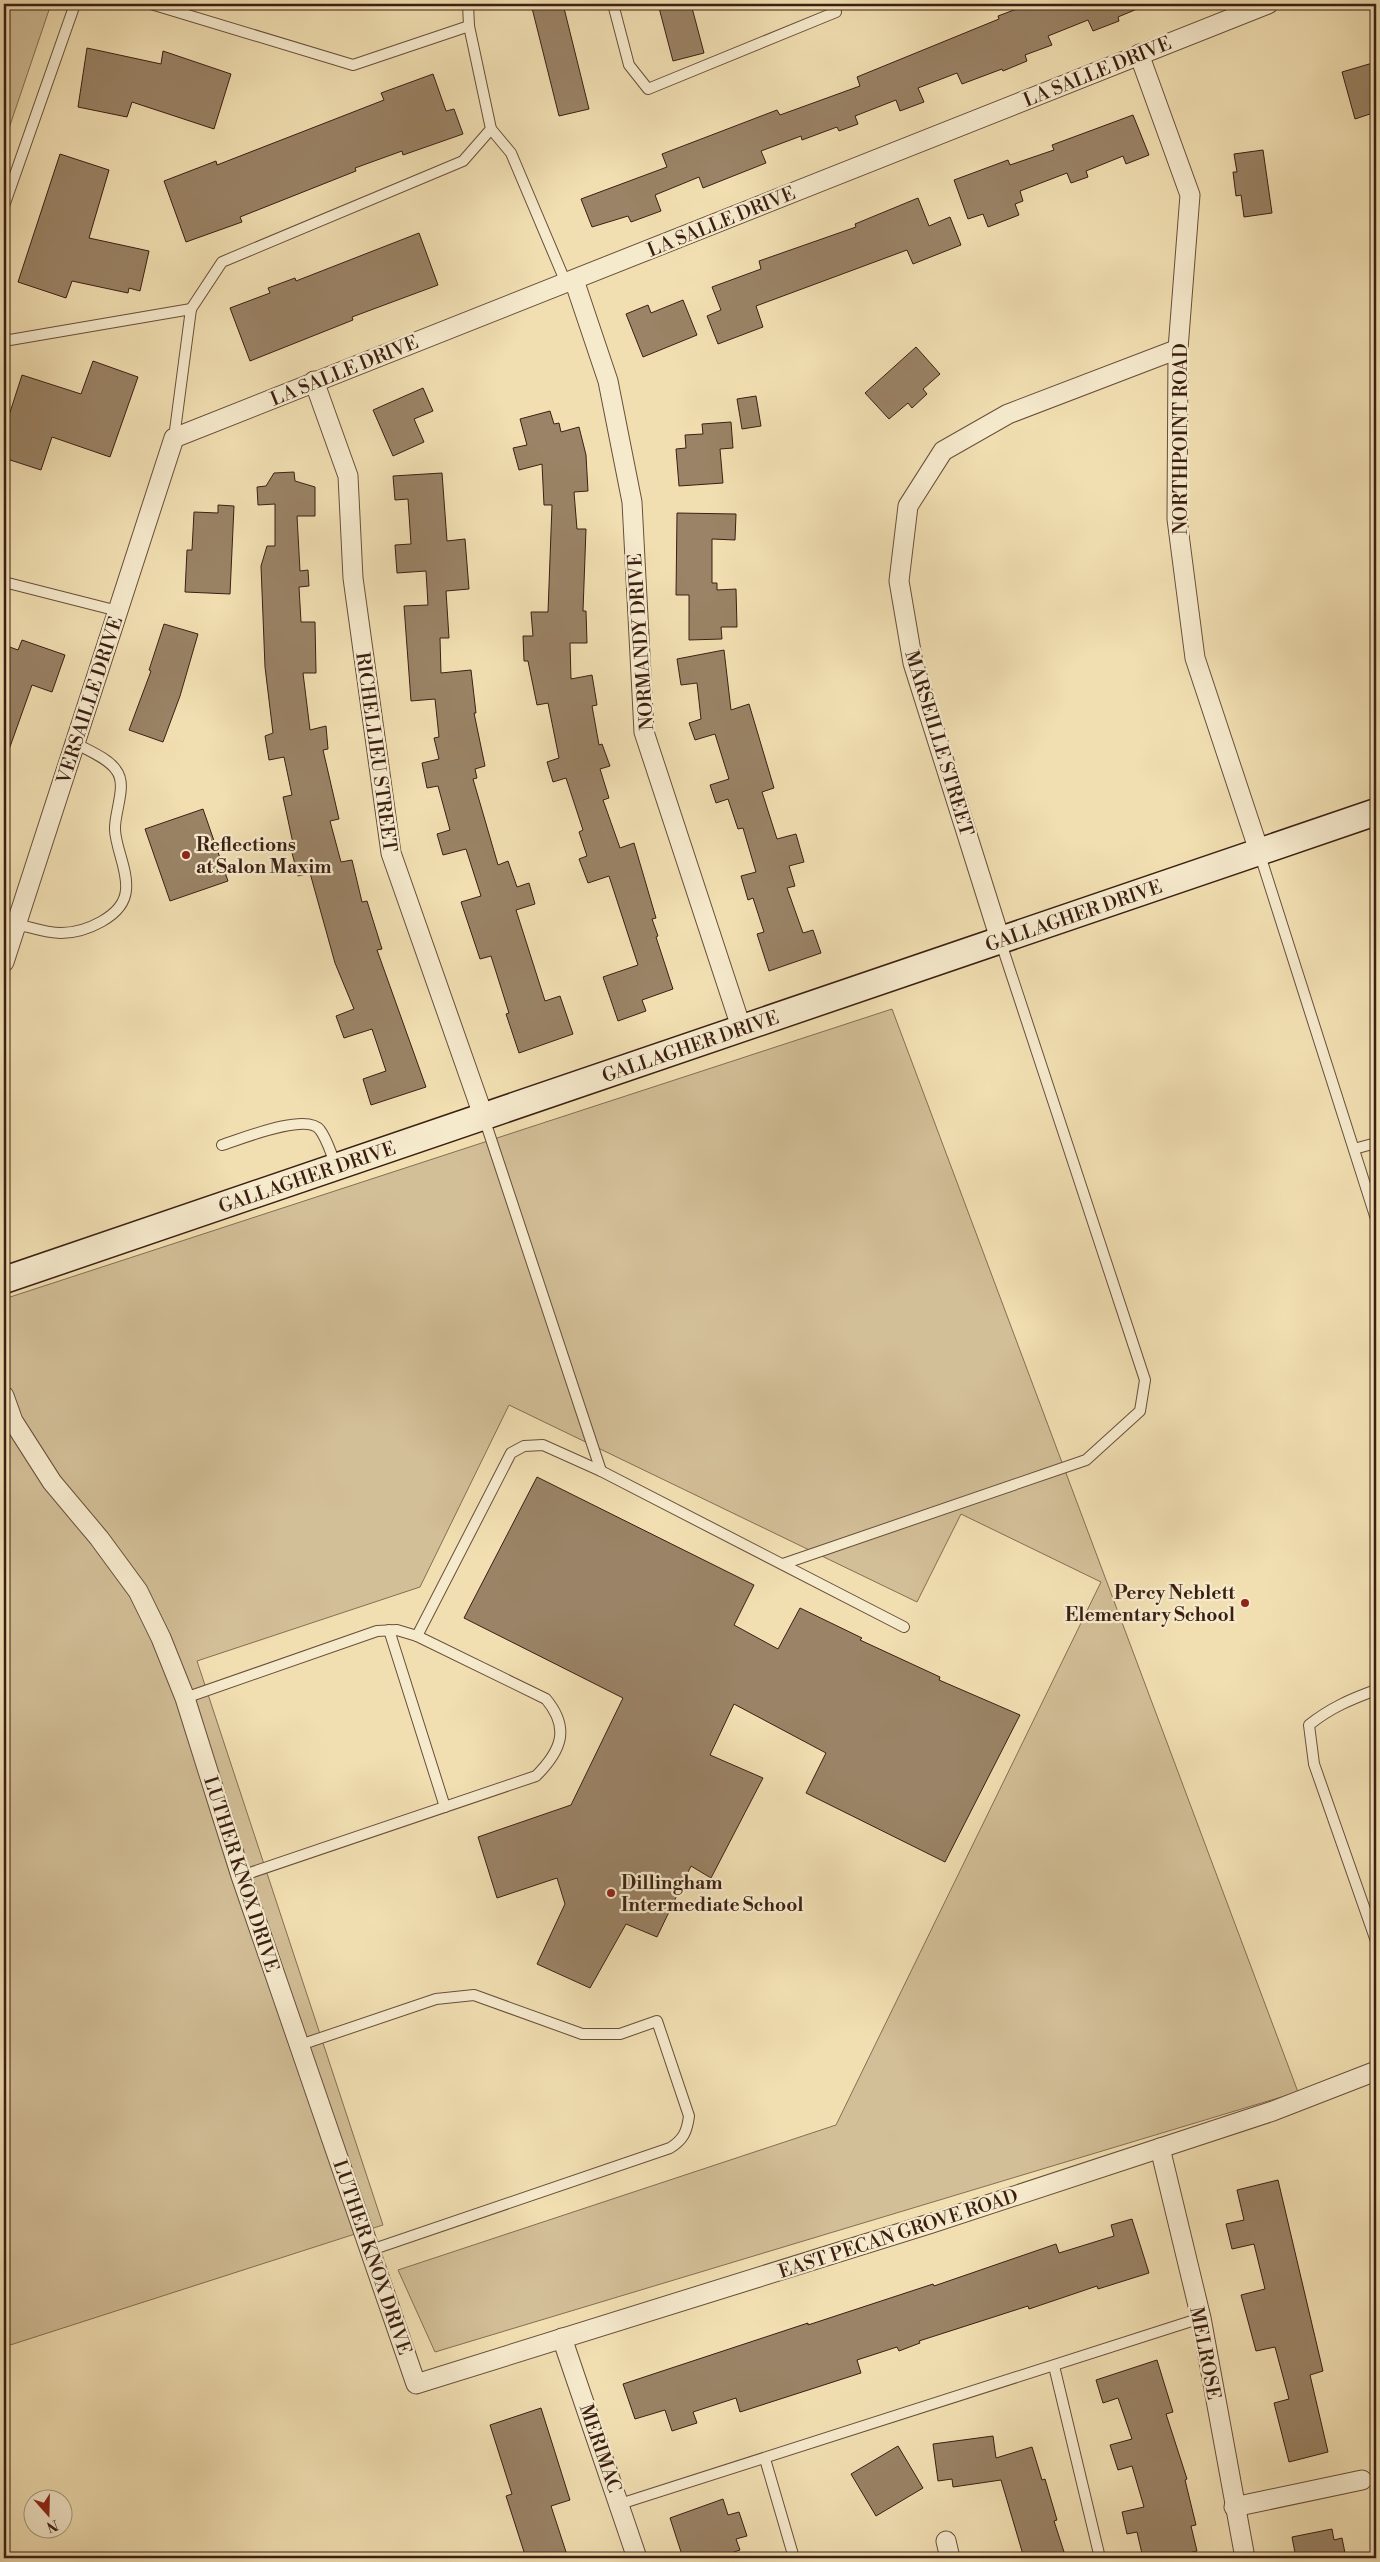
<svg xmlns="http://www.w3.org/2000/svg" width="1380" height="2562" viewBox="0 0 1380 2562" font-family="'Libre Bodoni',serif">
<rect width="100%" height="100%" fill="#f1dfb2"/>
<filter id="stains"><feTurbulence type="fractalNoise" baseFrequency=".004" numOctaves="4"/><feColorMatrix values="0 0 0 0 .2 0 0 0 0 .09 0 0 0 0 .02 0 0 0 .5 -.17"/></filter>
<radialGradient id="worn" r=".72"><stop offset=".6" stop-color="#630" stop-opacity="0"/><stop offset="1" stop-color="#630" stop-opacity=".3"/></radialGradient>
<g fill="#d2be97" stroke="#866e55">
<path d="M4,4H51L4,143Z"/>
<path d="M892,1009L1298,2092L435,2352L398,2270L836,2125L1101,1582L961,1514L917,1602L509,1405L420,1587L197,1661L383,2225L4,2347V1299Z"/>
</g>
<g fill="#9a8366" stroke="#3b1f13">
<path d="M531,4H563L589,109L559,116Z"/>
<path d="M658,4H691L704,53L673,61Z"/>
<path d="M1030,4H1149L1118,17L1119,21L1093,31L1088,20L1048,36L1052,45L1025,55L1027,61L1003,71L1002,69L962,84L957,73L918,88L924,102L900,111L896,100L855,116L858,124L839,131L837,127L802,140L801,136L761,151L766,163L703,188L699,177L655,195L661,211L631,222L628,216L592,227L581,199L667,167L662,154L777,110L780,115L860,86L857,77L999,19L998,16Z"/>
<path d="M87,48L161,64L163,51L231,74L214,129L132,102L127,117L78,107Z"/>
<path d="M1376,62V112L1355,119L1342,72Z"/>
<path d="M433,74L446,111L454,109L463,134L403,155L402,151L355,168L356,171L240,217L242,222L186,242L164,181L216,161L217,165L307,130L384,100L381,93Z"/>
<path d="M1133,115L1149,155L1126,164L1123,156L1086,171L1088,177L1071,183L1067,173L1020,191L1023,201L1015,204L1019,215L988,227L983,214L968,219L954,180L1008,160L1010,165L1054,150L1052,145Z"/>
<path d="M1263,150L1272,213L1244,217L1241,195L1236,196L1233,172H1237L1234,154Z"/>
<path d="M60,154L109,170L89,238L149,251L140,291L129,288L128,293L72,281L66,298L18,282Z"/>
<path d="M918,198L929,226L950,217L961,245L913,264L907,250L756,306L763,327L718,344L707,316L721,310L712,287L761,269L759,261L856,227L855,224Z"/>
<path d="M419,233L438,285L352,317L353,320L250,361L230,308L270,293L268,288L295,278L296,281Z"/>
<path d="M683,300L697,335L643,357L626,314L648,305L651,313Z"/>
<path d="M916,347L940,374L923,389L927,394L912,408L908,403L889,419L865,393Z"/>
<path d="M93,361L138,377L110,457L52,437L41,470L4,458V431L22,375L81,394Z"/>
<path d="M423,388L433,411L414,419L424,442L393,456L373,410Z"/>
<path d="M756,396L761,426L742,429L737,399Z"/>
<path d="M550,411L554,424L559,423L561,432L579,427L586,455L588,491L574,492L577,529H586L583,611H586L587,643H570L571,679L592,675L597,705L592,706L599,745L602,744L610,766L600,769L609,798L603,800L620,848L634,843L656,918L652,919L658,936L656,937L673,989L642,1000L646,1011L618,1021L603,977L638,965L609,876L588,883L579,859L587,856L579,832L583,830L566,778L553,782L547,762L559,758L548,703L537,705L528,661H524L523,636H533L531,612H548L552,505H544L542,464L519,470L513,448L527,445L520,419Z"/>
<path d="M731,422L733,448L720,449L723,483L679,486L676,449L686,448L685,435L703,434L702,424Z"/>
<path d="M294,472L295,481L315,487V516H297L300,571L308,570L309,586L299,587L301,622H315L316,673H303L310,730L326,726L328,749L323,750L339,819L330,821L341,862L352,860L362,902L367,901L382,949L377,950L426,1087L371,1105L363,1079L386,1071L372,1029L344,1038L336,1016L354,1009L335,963L310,873L298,876L291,849L294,848L283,797L292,795L284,757L269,760L265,736L273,733L265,667L261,566L267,546H275V504L258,505L257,487L266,486L274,473Z"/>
<path d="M442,473L447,541L465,539L469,589L446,591L449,638H440L441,673L471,670L476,713H474L485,766L475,769L477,778L473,779L498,865L508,861L517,887L529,883L535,904L516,910L545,1001L560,996L573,1034L519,1053L506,1014L509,1013L491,956L480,959L461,902L481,896L466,849L443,855L437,834L450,830L438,786L427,788L422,763L439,759L434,738L439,737L435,699L411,701L404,606L428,605L426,571L397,573L395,545L411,544L408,499L395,500L393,476Z"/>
<path d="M218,505L234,506L230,594L185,592L187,550H192L194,512L218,513Z"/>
<path d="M677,513L736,514L735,540L712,539V583H717V590L736,589L737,627H721L722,639L689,640V595H676Z"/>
<path d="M164,624L198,634L180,696L163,742L129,730L151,671L149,670Z"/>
<path d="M22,640L65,655L52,692L32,685L6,758H4V645L18,650Z"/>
<path d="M724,650L731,710L749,704L774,788L762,792L777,839L796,834L804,862L789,866L795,886L787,888L803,933L813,930L821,953L769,971L757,934L764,932L753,898L748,900L741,876L756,872L743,828L738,829L728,799L716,803L710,785L729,779L715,734L695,740L689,723L701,719L697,683L681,685L677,659Z"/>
<path d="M203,809L228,881L170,901L145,829Z"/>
<path d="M537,1477L754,1585L734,1625L778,1649L800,1608L862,1638L860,1640L940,1677L939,1680L1020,1715L945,1862L806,1793L826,1753L734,1704L710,1755L763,1778L711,1878L691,1866L657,1937L626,1924L590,1988L537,1964L565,1904L557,1878L497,1898L478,1837L571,1805L623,1698L464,1618Z"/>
<path d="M1278,2180L1323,2371L1310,2375L1328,2452L1289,2462L1274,2403L1289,2399L1275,2347L1256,2351L1241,2295L1265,2289L1254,2244L1232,2249L1226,2224L1244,2220L1237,2190Z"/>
<path d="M1132,2219L1149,2273L1098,2289L1097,2286L1029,2309L1028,2306L919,2341L920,2343L899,2351L897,2347L857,2360L861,2373L740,2412L736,2398L693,2412L697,2423L672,2431L665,2410L635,2419L623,2384L808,2323V2325L933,2284L934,2286L1056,2244L1059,2253L1114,2236L1111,2225Z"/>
<path d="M1157,2360L1173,2412L1166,2414L1187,2479L1185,2480L1196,2525L1191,2526L1197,2551L1167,2558H1143L1137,2532L1127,2534L1122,2512L1144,2507L1132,2466L1118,2470L1110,2445L1132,2439L1118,2398L1103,2403L1096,2380Z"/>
<path d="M541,2408L570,2500L551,2506L568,2558H526L506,2496L512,2494L490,2425Z"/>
<path d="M993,2436L996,2458L1032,2447L1042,2480L1045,2479L1057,2520L1054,2521L1066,2558H1024L1001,2480L953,2487L952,2479L938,2481L933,2444Z"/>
<path d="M898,2446L923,2488L876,2516L851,2474Z"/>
<path d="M723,2499L728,2515L739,2512L747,2536L736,2539L740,2550L716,2558H683L670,2518Z"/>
<path d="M1332,2529L1334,2540L1342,2538L1346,2558H1296L1292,2537Z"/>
</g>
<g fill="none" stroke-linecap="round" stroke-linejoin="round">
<defs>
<g id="lane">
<path d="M151,4L353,65L469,26"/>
<path d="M613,4L629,65L648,89L836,12"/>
<path d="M491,129L511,153L566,283"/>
<path d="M4,206L75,4"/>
<path d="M191,309L222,262L463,161L491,129L469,26L468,4"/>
<path d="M4,341L191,309L174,438"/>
<path d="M4,582L118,611"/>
<path d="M1259,852L1376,1219"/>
<path d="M16,924C30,927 46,933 61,933C84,933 124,917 126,890C128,870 116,849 115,830C114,812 128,785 116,770C108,758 87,750 75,743"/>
<path d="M484,1118L601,1471"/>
<path d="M222,1145C241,1139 307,1112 320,1130C327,1139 331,1154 336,1165"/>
<path d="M1354,1149L1376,1143"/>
<path d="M783,1564L1086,1460L1140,1411L1145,1380L1000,940"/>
<path d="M389,1630L445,1807"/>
<path d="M417,1636L511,1453L524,1446L543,1445L601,1471L904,1627"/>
<path d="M1376,1690C1351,1699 1330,1708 1309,1725L1314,1764L1376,1941"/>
<path d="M185,1698L377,1631L397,1630L417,1636L546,1699C570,1728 562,1750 536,1776L241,1876"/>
<path d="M300,2045L436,1999L474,1995L582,2034H620L657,2021L689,2116C687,2132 683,2140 670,2148L371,2250"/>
<path d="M1054,2366L1100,2558"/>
<path d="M765,2459L794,2558"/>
<path d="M620,2504L1201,2318"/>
</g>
<g id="street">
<path d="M1139,54L1190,195L1178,349L1177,519L1195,658L1259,851"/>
<path d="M574,280L608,381L632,502L644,732L741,1027"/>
<path d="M314,381L348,476L353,578L391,853L483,1115"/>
<path d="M1000,939L913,663L899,581L908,506L943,451L1008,414L1178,349"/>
<path d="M4,962L174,438L1268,4"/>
<path d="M4,1396L13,1421L52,1482L99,1538L138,1591L161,1638L185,1698L241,1876L416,2384L929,2224L1273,2111L1376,2071"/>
<path d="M1160,2148L1201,2318L1245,2558"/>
<path d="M562,2338L637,2558"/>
<path d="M1234,2507L1362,2480"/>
<path d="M946,2541L950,2558"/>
</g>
<g id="secondary">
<path id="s1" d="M4,1280L1376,812"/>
</g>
</defs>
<use href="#lane" stroke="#684f3b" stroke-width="12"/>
<use href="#street" stroke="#684f3b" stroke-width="21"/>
<use href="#secondary" stroke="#3b1f13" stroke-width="29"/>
<use href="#lane" stroke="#f6eacd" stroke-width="10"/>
<use href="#street" stroke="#f6eacd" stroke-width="19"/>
<use href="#secondary" stroke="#f6eacd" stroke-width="26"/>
</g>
<g fill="#8f2418" stroke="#f6eacd" stroke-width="2">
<circle cx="186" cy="855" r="5"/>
<circle cx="1245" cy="1603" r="5"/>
<circle cx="611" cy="1893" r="5"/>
</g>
<g text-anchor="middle" stroke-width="4.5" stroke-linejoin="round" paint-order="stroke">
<g font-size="19" fill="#3b1f13" stroke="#f6eacd">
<text transform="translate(1097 71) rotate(-22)" y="7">LA SALLE DRIVE</text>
<text transform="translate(721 221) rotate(-22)" y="7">LA SALLE DRIVE</text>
<text transform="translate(344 370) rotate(-22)" y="7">LA SALLE DRIVE</text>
<text transform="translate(1180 439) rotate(-90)" y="7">NORTHPOINT ROAD</text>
<text transform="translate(640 642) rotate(-94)" y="7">NORMANDY DRIVE</text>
<text transform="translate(89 700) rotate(-72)" y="7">VERSAILLE DRIVE</text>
<text transform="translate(940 743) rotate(73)" y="7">MARSEILLE STREET</text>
<text transform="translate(377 752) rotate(82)" y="7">RICHELLIEU STREET</text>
<text dy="7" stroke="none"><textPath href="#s1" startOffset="1130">GALLAGHER DRIVE</textPath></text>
<text dy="7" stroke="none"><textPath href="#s1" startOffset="725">GALLAGHER DRIVE</textPath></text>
<text dy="7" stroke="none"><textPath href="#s1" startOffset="320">GALLAGHER DRIVE</textPath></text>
<text transform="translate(242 1874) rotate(72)" y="7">LUTHER KNOX DRIVE</text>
<text transform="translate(898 2233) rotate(-18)" y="7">EAST PECAN GROVE ROAD</text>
<text transform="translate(373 2257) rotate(71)" y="7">LUTHER KNOX DRIVE</text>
<text transform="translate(1206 2353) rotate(79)" y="7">MELROSE</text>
<text transform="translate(601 2448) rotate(71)" y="7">MERIMAC</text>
</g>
<g font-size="19" font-weight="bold" fill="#3b1f13" stroke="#f6eacd" text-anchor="start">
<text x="196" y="851">Reflections<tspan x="196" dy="22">at Salon Maxim</tspan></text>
<text x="1235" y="1599" text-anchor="end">Percy Neblett<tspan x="1235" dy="22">Elementary School</tspan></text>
<text x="621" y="1889">Dillingham<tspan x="621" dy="22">Intermediate School</tspan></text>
</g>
</g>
<rect width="1380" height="2562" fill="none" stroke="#f1dfb2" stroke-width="20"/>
<rect x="5" y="5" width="1370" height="2552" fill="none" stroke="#3b1f13" stroke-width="2.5"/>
<rect x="10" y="10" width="1360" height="2542" fill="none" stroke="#3b1f13"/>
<g transform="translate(48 2514) rotate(160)"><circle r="24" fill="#f6eacd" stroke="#ab9983"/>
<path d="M0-4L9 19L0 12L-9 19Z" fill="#8f2418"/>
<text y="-8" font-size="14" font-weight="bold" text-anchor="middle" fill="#3b1f13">N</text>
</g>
<rect width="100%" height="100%" filter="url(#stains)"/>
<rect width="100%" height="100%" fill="url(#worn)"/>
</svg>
